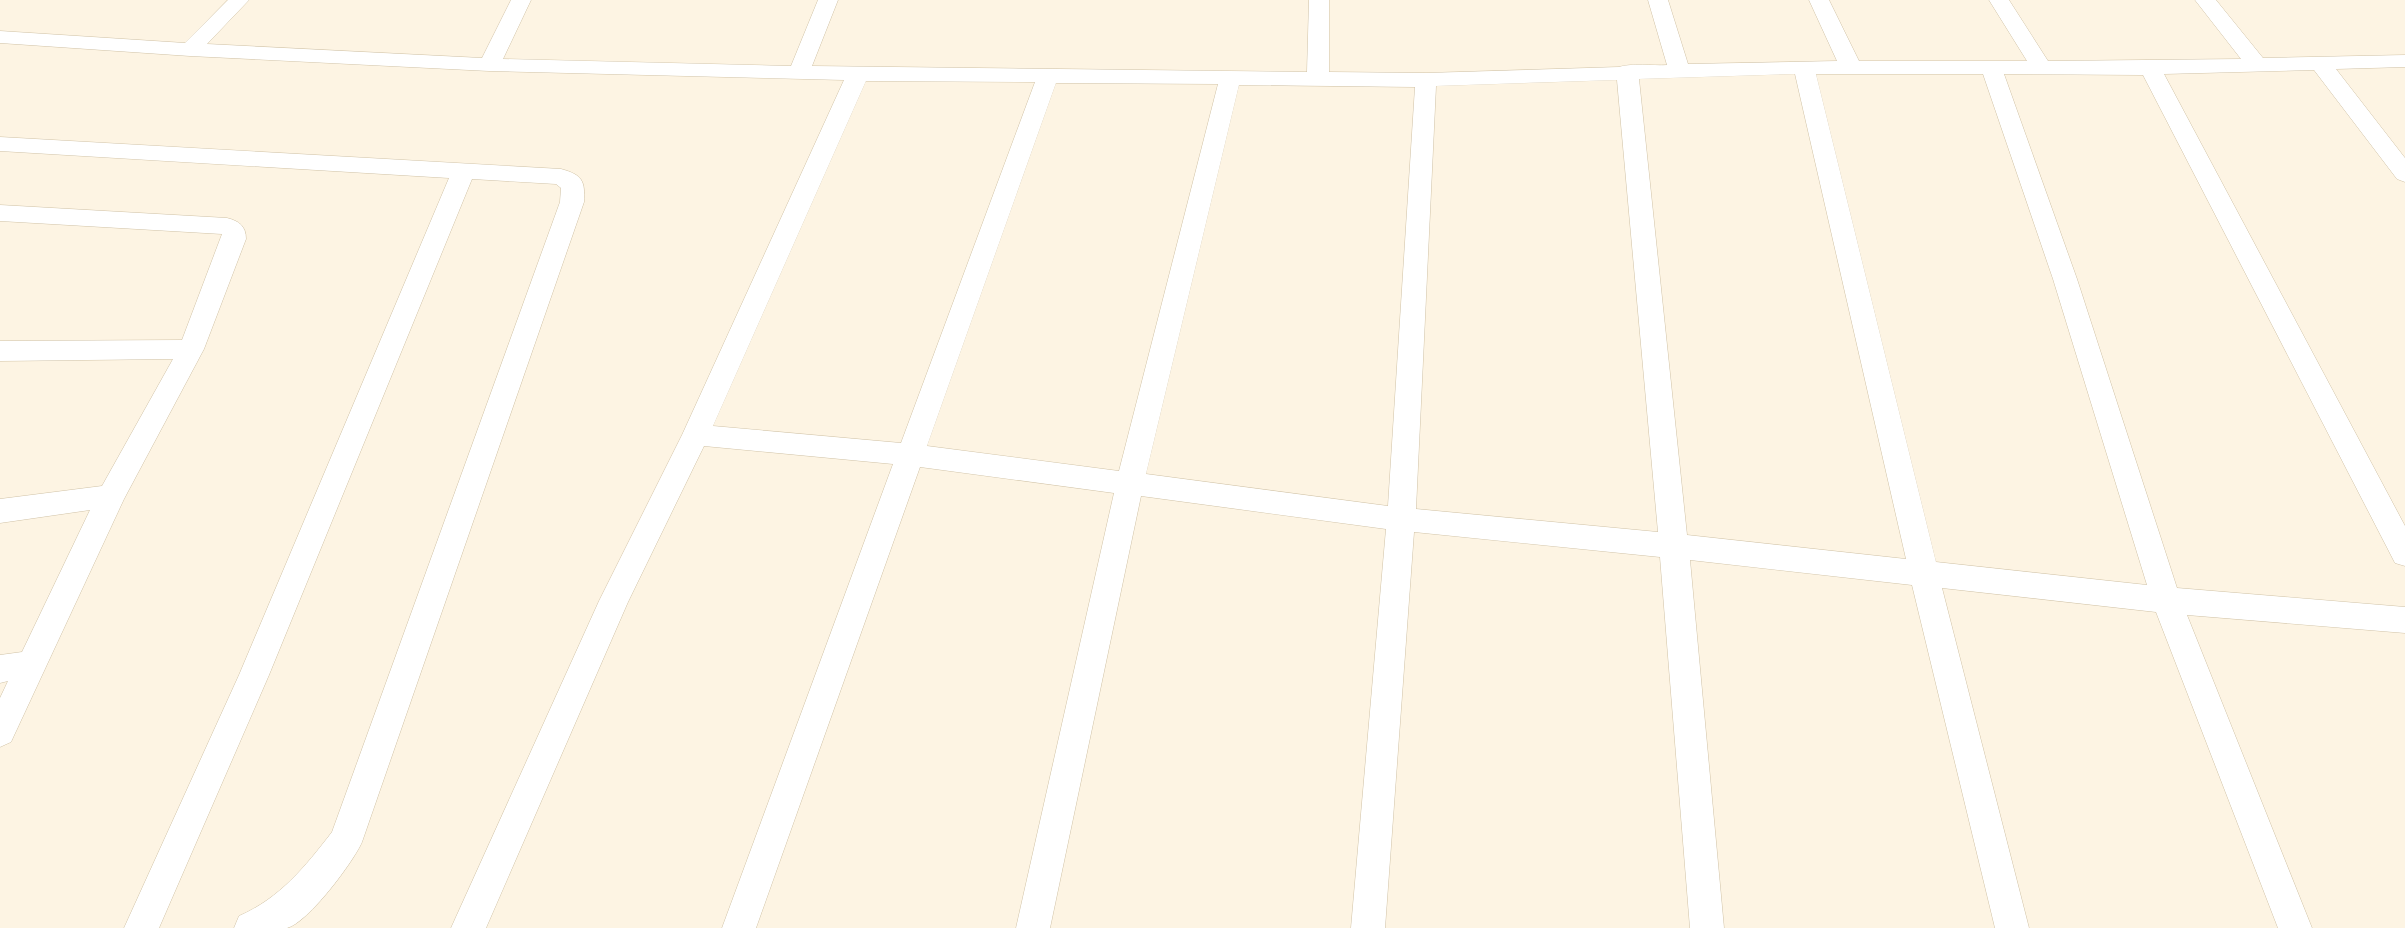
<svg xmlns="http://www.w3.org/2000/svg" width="2405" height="928" viewBox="0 0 2405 928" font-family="Commissioner,sans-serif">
<rect width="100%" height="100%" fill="#fdf4e3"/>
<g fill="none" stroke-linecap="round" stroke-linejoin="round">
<defs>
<g id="minor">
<path d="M228,0H249L207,44L482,58L511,0H531L503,59L791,66L818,0H838L812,66L1307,72L1309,0H1329V72L1426,73L1619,67C1631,63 1653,66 1667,65L1648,0H1668L1688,64L1837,61L1809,0H1829L1859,61H2027L1989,0H2009L2048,61L2241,59L2195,0H2216L2263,58L2405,55V67L2336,69L2405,158V182L2397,179L2314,70L2164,74L2405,526V566L2395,563L2143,75L2004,74L2077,279L2177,588L2405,607V633L2187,615L2312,928H2278L2156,612L1942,588L2029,928H1995L1912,585L1690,560L1724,928H1690L1660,557L1414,532L1385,928H1351L1386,529L1141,496L1050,928H1016L1114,493L920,467L756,928H722L893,464L704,446L628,602L486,928H451L599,601L682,435L844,80L489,71L190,56L0,43V31L185,43ZM1795,74L1906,559L1687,535L1639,79ZM1816,74H1983L2053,279L2147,585L1936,562ZM1617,80L1658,532L1416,509L1436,86ZM866,81L1035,82L901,443L713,426ZM1056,83L1218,84L1119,471L927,446ZM1239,85L1415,87L1388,506L1146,474Z"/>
<path d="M0,137L561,169C583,175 585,181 584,202L362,842C354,861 308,923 287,928C273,928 249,928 234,928L239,916C280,898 305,867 332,832L560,202L561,188L556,184L472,179L269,675L159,928H124L239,675L449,178L0,151Z"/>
<path d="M0,205L227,218C239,221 246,226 246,239L204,349L124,499L11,742L0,747V698L8,681L0,683V655L22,652L90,510L0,523V499L102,486L173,359L0,361V341L182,340L222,234L0,221Z"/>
</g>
</defs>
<use href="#minor" stroke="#d0c2a6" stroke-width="1"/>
<use href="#minor" fill="#fff" fill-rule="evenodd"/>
</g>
</svg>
